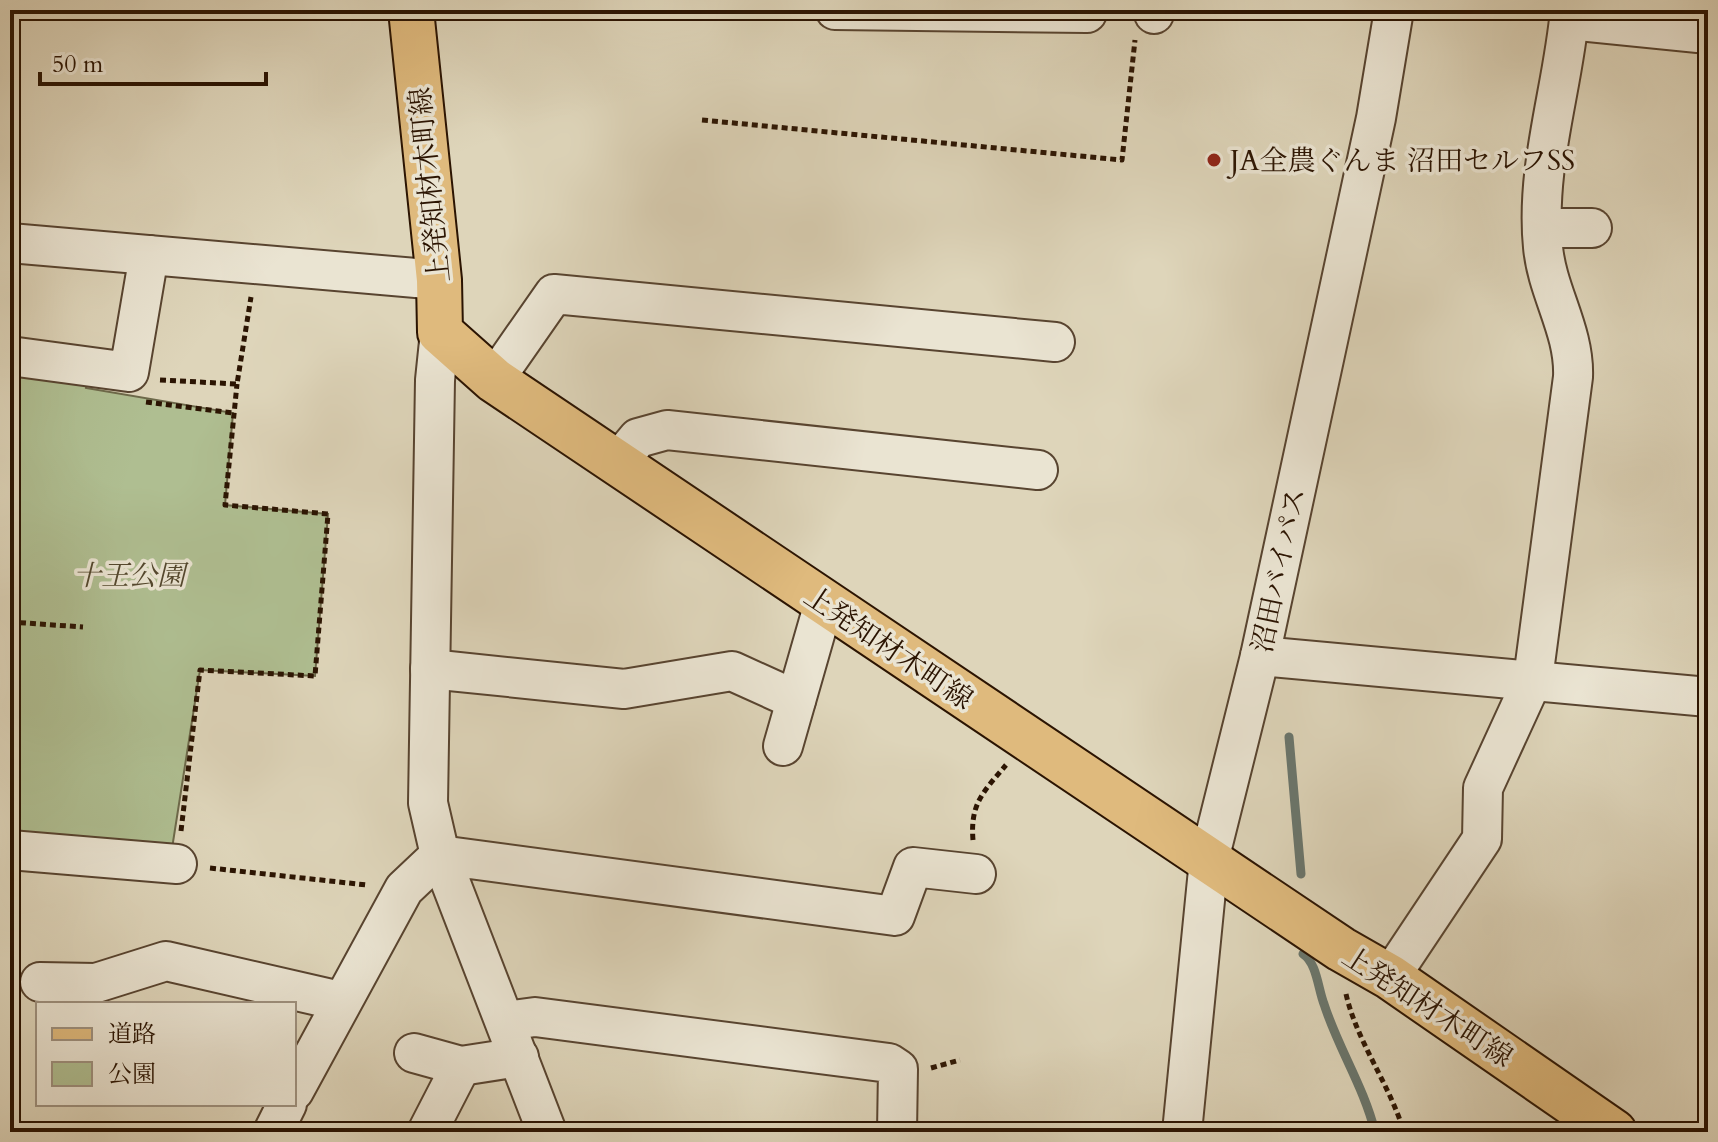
<svg xmlns="http://www.w3.org/2000/svg" width="1718" height="1142" viewBox="0 0 1718 1142" font-family="Cardo,'Noto Serif JP',serif">
<rect width="100%" height="100%" fill="#ded5ba"/>
<filter id="stains"><feTurbulence type="fractalNoise" baseFrequency=".0025" numOctaves="4"/><feColorMatrix values="0 0 0 0 .2 0 0 0 0 .09 0 0 0 0 .02 0 0 0 .5 -.17"/></filter>
<radialGradient id="worn" r=".72"><stop offset=".6" stop-color="#630" stop-opacity="0"/><stop offset="1" stop-color="#630" stop-opacity=".3"/></radialGradient>
<path fill="#afbe91" stroke="#6d694a" stroke-width="2" d="M10,363L87,381L86,388L233,413L225,505L328,514L315,676L200,670L171,855L10,842Z"/>
<g fill="none" stroke-linecap="round" stroke-linejoin="round">
<g stroke="#6a766d" stroke-width="9">
<path d="M1289,737L1301,874"/>
<path d="M1303,954C1317,963 1318,989 1324,1004C1338,1048 1364,1087 1375,1132"/>
</g>
<defs>
<g id="minor">
<path d="M835,10L1087,13"/>
<path d="M1154,14V10"/>
<path d="M1569,20L1708,34"/>
<path d="M1542,228H1592"/>
<path d="M10,243L439,280"/>
<path d="M10,356L129,372L149,255"/>
<path d="M494,380L554,294L1055,342"/>
<path d="M617,463L638,438L667,430L1038,470"/>
<path d="M1260,656L1708,697"/>
<path d="M430,669L624,689L732,671L796,700"/>
<path d="M783,746L824,603"/>
<path d="M10,850L177,864"/>
<path d="M1390,977L1482,839L1483,788L1533,679L1573,377C1575,331 1547,292 1543,247C1535,167 1563,89 1570,10"/>
<path d="M40,982L96,983L166,961L340,1001"/>
<path d="M505,1021L535,1017L889,1063L898,1069L897,1132"/>
<path d="M414,1053L461,1066L519,1057"/>
<path d="M294,1091L404,889L440,855L428,803L435,380L440,332"/>
<path d="M273,1132L287,1104"/>
<path d="M427,1132L461,1066"/>
<path d="M547,1132L440,855L895,916L913,867L976,874"/>
<path d="M1182,1132L1209,860L1260,656L1376,118L1394,10"/>
</g>
<path id="major" d="M411,10L439,280L440,332L494,380L1341,949L1390,977L1614,1132"/>
</defs>
<use href="#minor" stroke="#584430" stroke-width="42"/>
<use href="#major" stroke="#2b1402" stroke-width="48"/>
<g stroke="#2b1402" stroke-width="5" stroke-dasharray="6 4" stroke-linecap="butt">
<path d="M702,120L1122,160L1135,40"/>
<path d="M160,380L237,384L251,297"/>
<path d="M146,402L233,413"/>
<path d="M10,622L83,627"/>
<path d="M181,831L200,670L315,676L328,514L225,505L237,384"/>
<path d="M973,840C970,804 983,792 1006,765"/>
<path d="M210,868L367,885"/>
<path d="M1346,994C1357,1042 1389,1083 1404,1132"/>
<path d="M931,1068L960,1060"/>
</g>
<use href="#minor" stroke="#eae4d2" stroke-width="38"/>
<use href="#major" stroke="#dfba7d" stroke-width="44"/>
</g>
<circle fill="#8f2418" stroke="#eae4d2" stroke-width="3" cx="1214" cy="160" r="8"/>
<g text-anchor="middle" stroke-width="7" stroke-linejoin="round" paint-order="stroke">
<g font-size="28" fill="#2b1402" stroke="#eae4d2" text-anchor="start">
<text x="1230" y="170">JA全農ぐんま 沼田セルフSS</text>
</g>
<g font-size="28" fill="#2b1402" stroke="#eae4d2">
<text transform="translate(429 185) rotate(-96)" y="10">上発知材木町線</text>
<text transform="translate(1278 570) rotate(-78)" y="10">沼田バイパス</text>
<text transform="translate(889 647) rotate(34)" y="10">上発知材木町線</text>
<text transform="translate(1428 1006) rotate(33)" y="10">上発知材木町線</text>
</g>
<g font-size="28" font-style="italic" fill="#53472d" stroke="#eae4d2">
<text x="129" y="585">十王公園</text>
</g>
</g>
<rect width="1718" height="1142" fill="none" stroke="#ded5ba" stroke-width="40"/>
<rect x="12" y="12" width="1694" height="1118" fill="none" stroke="#2b1402" stroke-width="4"/>
<rect x="20" y="20" width="1678" height="1102" fill="none" stroke="#2b1402" stroke-width="2"/>
<rect x="36" y="1002" width="260" height="104" fill="#eae4d2" stroke="#9e917f" stroke-width="2"/>
<rect x="52" y="1028" width="40" height="12" fill="#dfba7d" stroke="#9e917f" stroke-width="2"/>
<text x="108" y="1042" font-size="24" fill="#2b1402">道路</text>
<rect x="52" y="1062" width="40" height="24" fill="#afbe91" stroke="#9e917f" stroke-width="2"/>
<text x="108" y="1082" font-size="24" fill="#2b1402">公園</text>
<path d="M40 72v12h226v-12" fill="none" stroke="#2b1402" stroke-width="4"/>
<text x="52" y="72" font-size="24" fill="#2b1402" stroke="#eae4d2" stroke-width="6" paint-order="stroke">50 m</text>
<rect width="100%" height="100%" filter="url(#stains)"/>
<rect width="100%" height="100%" fill="url(#worn)"/>
</svg>
